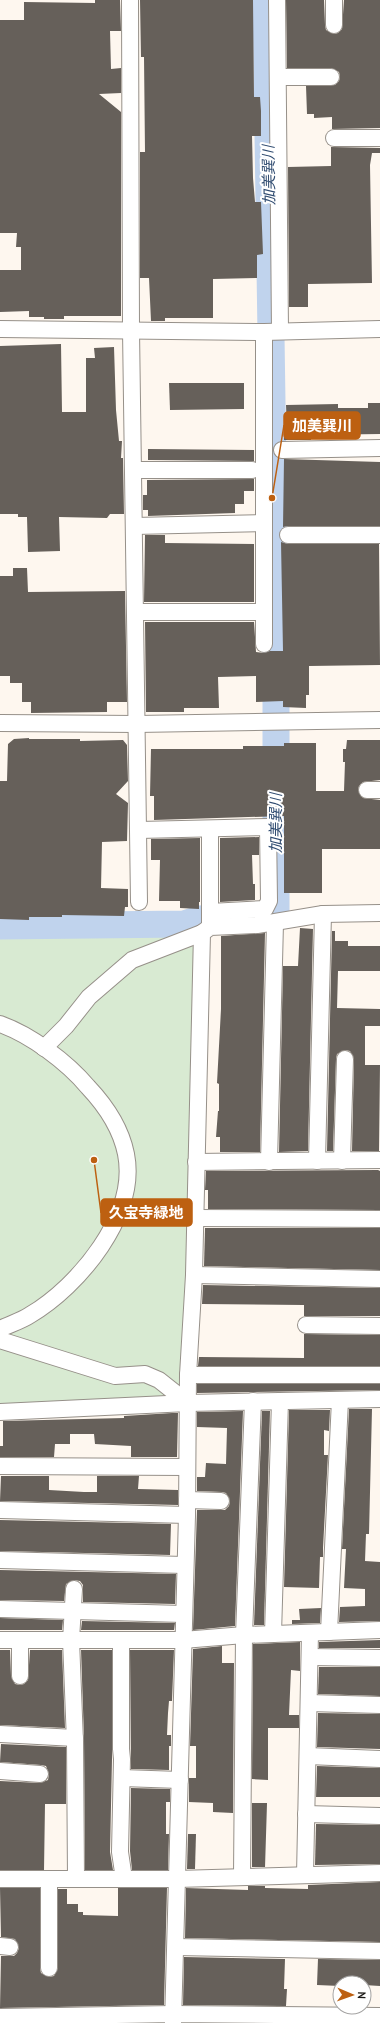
<svg xmlns="http://www.w3.org/2000/svg" width="380" height="2023" viewBox="0 0 380 2023" font-family="'PT Sans','Noto Sans JP',sans-serif">
<rect width="100%" height="100%" fill="#fef7ef"/>
<path fill="#d8ead2" d="M0,926L194,927L183,1393L166,1400L0,1405Z"/>
<g fill="none" stroke-linecap="round" stroke-linejoin="round">
<path stroke="#c0d3ed" stroke-width="27" d="M0,926L184,924L199,919L271,916L276,910V671L266,0"/>
</g>
<g fill="#66605a">
<path d="M95,0H120L121,31H110L111,69L121,68V93L99,94L121,112V316H64V319H44V317H29V311L0,312V270H21V247H16L17,233H0V20H24V2L95,3Z"/>
<path d="M140,0H253L254,97H260L261,111V136H252L253,178L255,202H261L263,254L257,255V278L213,279V318H165V321H151L149,278H140V152H145L144,57H141Z"/>
<path d="M286,0H324L325,25L326,30L334,34L338,33L342,29L344,0H380V128L332,129V117L314,118V114H307L306,86L335,85L339,81L340,77L339,72L331,68H287Z"/>
<path d="M331,147L380,148V153H372L370,165L372,283L308,284V307H289L288,167L331,166Z"/>
<path d="M61,344L62,412H86V358H95L94,348L114,347L116,410L119,441H122L121,458H123L124,514H110L107,518L59,517L60,551L28,552L27,517H18V514H0V346Z"/>
<path d="M169,383H244V409L170,410Z"/>
<path d="M368,403H380V434L311,435V440H284V429H287L286,405L338,404V408H368Z"/>
<path d="M148,449L254,450V461L148,460Z"/>
<path d="M284,459L380,462V526H288L283,527Z"/>
<path d="M254,479V491H244V504H235V513L148,516V510H143V495H147V480Z"/>
<path d="M145,535H165V543L254,544V602H144Z"/>
<path d="M281,542L288,544H379L380,665L309,666V695H306V708L283,707V701L256,702V676L218,677L219,708H184V712H146L145,622H254L256,652L264,653L270,651H283Z"/>
<path d="M13,568H27L28,592L125,591L127,702H107V712L31,713V702H22V683H10V676H0V576H13Z"/>
<path d="M29,738V739H80V741L123,740L127,745L128,781L116,794L128,803L127,841L102,842L101,888L128,889V907H125L124,916L62,915V917H29V920L0,919V781H7L8,744L14,739Z"/>
<path d="M347,740H380V780L363,782L359,786L358,790L363,798L380,800V849H322V893H284V816L154,820V796H150L151,749H243V746H284V743H316V791H344L345,762H343V749H346Z"/>
<path d="M259,837V855H252L253,884H255V900L220,902V838Z"/>
<path d="M200,838V902H199V909L180,908V901H159L160,860H151V839Z"/>
<path d="M300,928L313,929L308,1151L279,1152L283,966H298Z"/>
<path d="M332,931H335V941H348V946H380V971H338L337,1008L380,1009V1026H365V1065H380L379,1151H352L354,1059L350,1051L345,1050L337,1054L336,1059L333,1151H327Z"/>
<path d="M265,933L260,1152H220V1137H216L218,1111H219V1084L217,1083L221,1009V936Z"/>
<path d="M378,1170L380,1171V1210L208,1209V1190H205L206,1171Z"/>
<path d="M205,1228H380V1270L204,1266Z"/>
<path d="M203,1285L380,1288V1316H304V1305L202,1304Z"/>
<path d="M304,1334L380,1335V1366H198L199,1357L304,1358Z"/>
<path d="M197,1384H380V1390L197,1393Z"/>
<path d="M349,1409H372L369,1534H366L365,1561L380,1562V1621L339,1622L340,1607L365,1606V1589L344,1588L346,1549H342Z"/>
<path d="M289,1410H330L329,1431L324,1430V1455H328L323,1548V1557H320L319,1588L284,1587Z"/>
<path d="M243,1411L235,1626L193,1630L197,1510H225L229,1506L230,1501L226,1493L222,1492L197,1491V1477H205L206,1463L226,1464L227,1428L197,1427V1412Z"/>
<path d="M262,1411H270L264,1625H254Z"/>
<path d="M172,1413H178L177,1457H131V1446L95,1444L94,1434H70V1444H55L54,1457H0V1446H3V1421L124,1418V1416Z"/>
<path d="M1,1476H49V1490L84,1492H97V1476H139L138,1489L178,1490V1505L0,1501Z"/>
<path d="M0,1520L175,1524H171L170,1555L0,1551Z"/>
<path d="M0,1570L176,1574L175,1604L83,1602V1585L80,1581L74,1580L66,1584L64,1601L0,1600Z"/>
<path d="M321,1608L320,1623L292,1624V1620H300L299,1609Z"/>
<path d="M0,1618L63,1620L62,1630H0Z"/>
<path d="M82,1621L175,1623L174,1630H81Z"/>
<path d="M380,1640V1648H319V1642Z"/>
<path d="M300,1642V1671L291,1670L289,1715H299V1728H268V1780L252,1779L253,1644Z"/>
<path d="M222,1646V1663H234L233,1813L213,1812V1803L189,1802V1778H196V1746H190L193,1649Z"/>
<path d="M0,1650H10L11,1676L15,1684L20,1685L24,1684L28,1680L30,1650H62L65,1728L0,1725Z"/>
<path d="M81,1650H112V1759L110,1852L113,1870H85L84,1738Z"/>
<path d="M130,1650H174L172,1701H169L168,1713L167,1735H171V1746H169V1770L131,1769Z"/>
<path d="M319,1667H380V1696L318,1694Z"/>
<path d="M318,1713L380,1714V1749L317,1747Z"/>
<path d="M1,1744L66,1747V1804H45L44,1870H0V1781L40,1783L48,1780L49,1774L46,1766L41,1765L0,1762Z"/>
<path d="M317,1766L380,1768V1797H316Z"/>
<path d="M131,1788L170,1789V1802H166V1834H169L168,1870H132L130,1851Z"/>
<path d="M252,1803H267L265,1867H252Z"/>
<path d="M316,1824L380,1825V1864L315,1865Z"/>
<path d="M188,1834H196L195,1869H187Z"/>
<path d="M380,1882V1942L185,1938L186,1888L248,1890V1886H265V1888L308,1889V1885Z"/>
<path d="M0,1888H40V1968L41,1973L49,1977L54,1976L58,1968V1889H67V1904H78V1912H83V1915L118,1916V1888H167L164,2005L0,2008L1,1956H14L17,1953L19,1948L15,1939L1,1937Z"/>
<path d="M184,1957L285,1959L284,1989H287L286,2006L183,2005Z"/>
<path d="M318,1959L380,1960V1986L364,1985V1983H340V1986L317,1985Z"/>
</g>
<g fill="none" stroke-linecap="round" stroke-linejoin="round">
<defs>
<g id="minor">
<path d="M130,0L131,330L139,902"/>
<path d="M277,0L280,331"/>
<path d="M334,0V25"/>
<path d="M278,77H331"/>
<path d="M334,138H380"/>
<path d="M0,329L264,332L380,329"/>
<path d="M282,450L380,448"/>
<path d="M133,470H252"/>
<path d="M134,526L264,523"/>
<path d="M288,535H380"/>
<path d="M135,612H264"/>
<path d="M264,644V332"/>
<path d="M0,723L137,724L380,720"/>
<path d="M367,790H380"/>
<path d="M210,829V923"/>
<path d="M139,830L268,827L269,901L265,909L210,912"/>
<path d="M0,1024C31,1035 67,1062 88,1087C105,1105 121,1129 126,1154C138,1215 79,1286 30,1315C21,1321 10,1324 0,1329"/>
<path d="M44,1048L66,1026L89,997L132,960L202,933"/>
<path d="M317,1161L323,914"/>
<path d="M342,1161L345,1059"/>
<path d="M196,1162L380,1160"/>
<path d="M269,1162L275,923"/>
<path d="M195,1218L380,1219"/>
<path d="M194,1275L380,1279"/>
<path d="M306,1325L380,1326"/>
<path d="M0,1340L115,1376L145,1374L159,1380L188,1403"/>
<path d="M188,1375H380"/>
<path d="M0,1412L188,1403L380,1399"/>
<path d="M0,1466L187,1467"/>
<path d="M187,1500L221,1501"/>
<path d="M0,1510L187,1515"/>
<path d="M0,1560L184,1565"/>
<path d="M74,1589L71,1640L75,1742L76,1879"/>
<path d="M0,1609L183,1614"/>
<path d="M329,1632L340,1400"/>
<path d="M273,1634L280,1401"/>
<path d="M0,1640H183L244,1635L380,1630"/>
<path d="M121,1640V1749L122,1759L120,1852L124,1879"/>
<path d="M310,1657L380,1658"/>
<path d="M20,1676V1640"/>
<path d="M309,1703L380,1705"/>
<path d="M0,1734L75,1738"/>
<path d="M308,1756L380,1759"/>
<path d="M0,1771L40,1774"/>
<path d="M122,1778L180,1780"/>
<path d="M306,1814L380,1816"/>
<path d="M305,1875L310,1633"/>
<path d="M242,1877L244,1635L253,1401"/>
<path d="M0,1879H177L380,1873"/>
<path d="M0,1946L10,1947"/>
<path d="M176,1947L380,1951"/>
<path d="M49,1968V1879"/>
<path d="M0,2017L173,2014L380,2016"/>
<path d="M173,2023L187,1515L188,1375L194,1275L202,933L210,927L257,925L323,914L380,913"/>
</g>
</defs>
<use href="#minor" stroke="#969089" stroke-width="18"/>
<use href="#minor" stroke="#fff" stroke-width="16"/>
</g>
<g text-anchor="middle" stroke-width="4" stroke-linejoin="round" paint-order="stroke">
<g font-size="15" font-style="italic" fill="#2f4b70" stroke="#fff">
<text transform="translate(269 175) rotate(-91)" y="5">加美巽川</text>
<text transform="translate(276 823) rotate(-90)" y="5">加美巽川</text>
</g>
</g>
<path fill="none" stroke="#bd6011" stroke-width="1.5" d="M272 498L284 425M94 1160L101 1213"/>
<g fill="#bd6011" stroke="#fff" stroke-width="1.5">
<circle cx="272" cy="498" r="4"/>
<circle cx="94" cy="1160" r="4"/>
</g>
<g fill="#bd6011" stroke="#bd6011" stroke-width="1.5">
<rect x="284" y="412" width="76" height="27" rx="4"/>
<rect x="101" y="1199" width="91" height="27" rx="4"/>
</g>
<g font-size="15" text-anchor="middle" font-weight="bold" fill="#fff">
<text x="322" y="431">加美巽川</text>
<text x="146" y="1218">久宝寺緑地</text>
</g>
<g transform="translate(352 1995) rotate(92)"><circle r="19" fill="#ffffff" stroke="#a4a3a2"/>
<path d="M0-3L7 15L0 10L-7 15Z" fill="#bd6011"/>
<text y="-6" font-size="11" font-weight="bold" text-anchor="middle" fill="#1b1916">N</text>
</g>
</svg>
